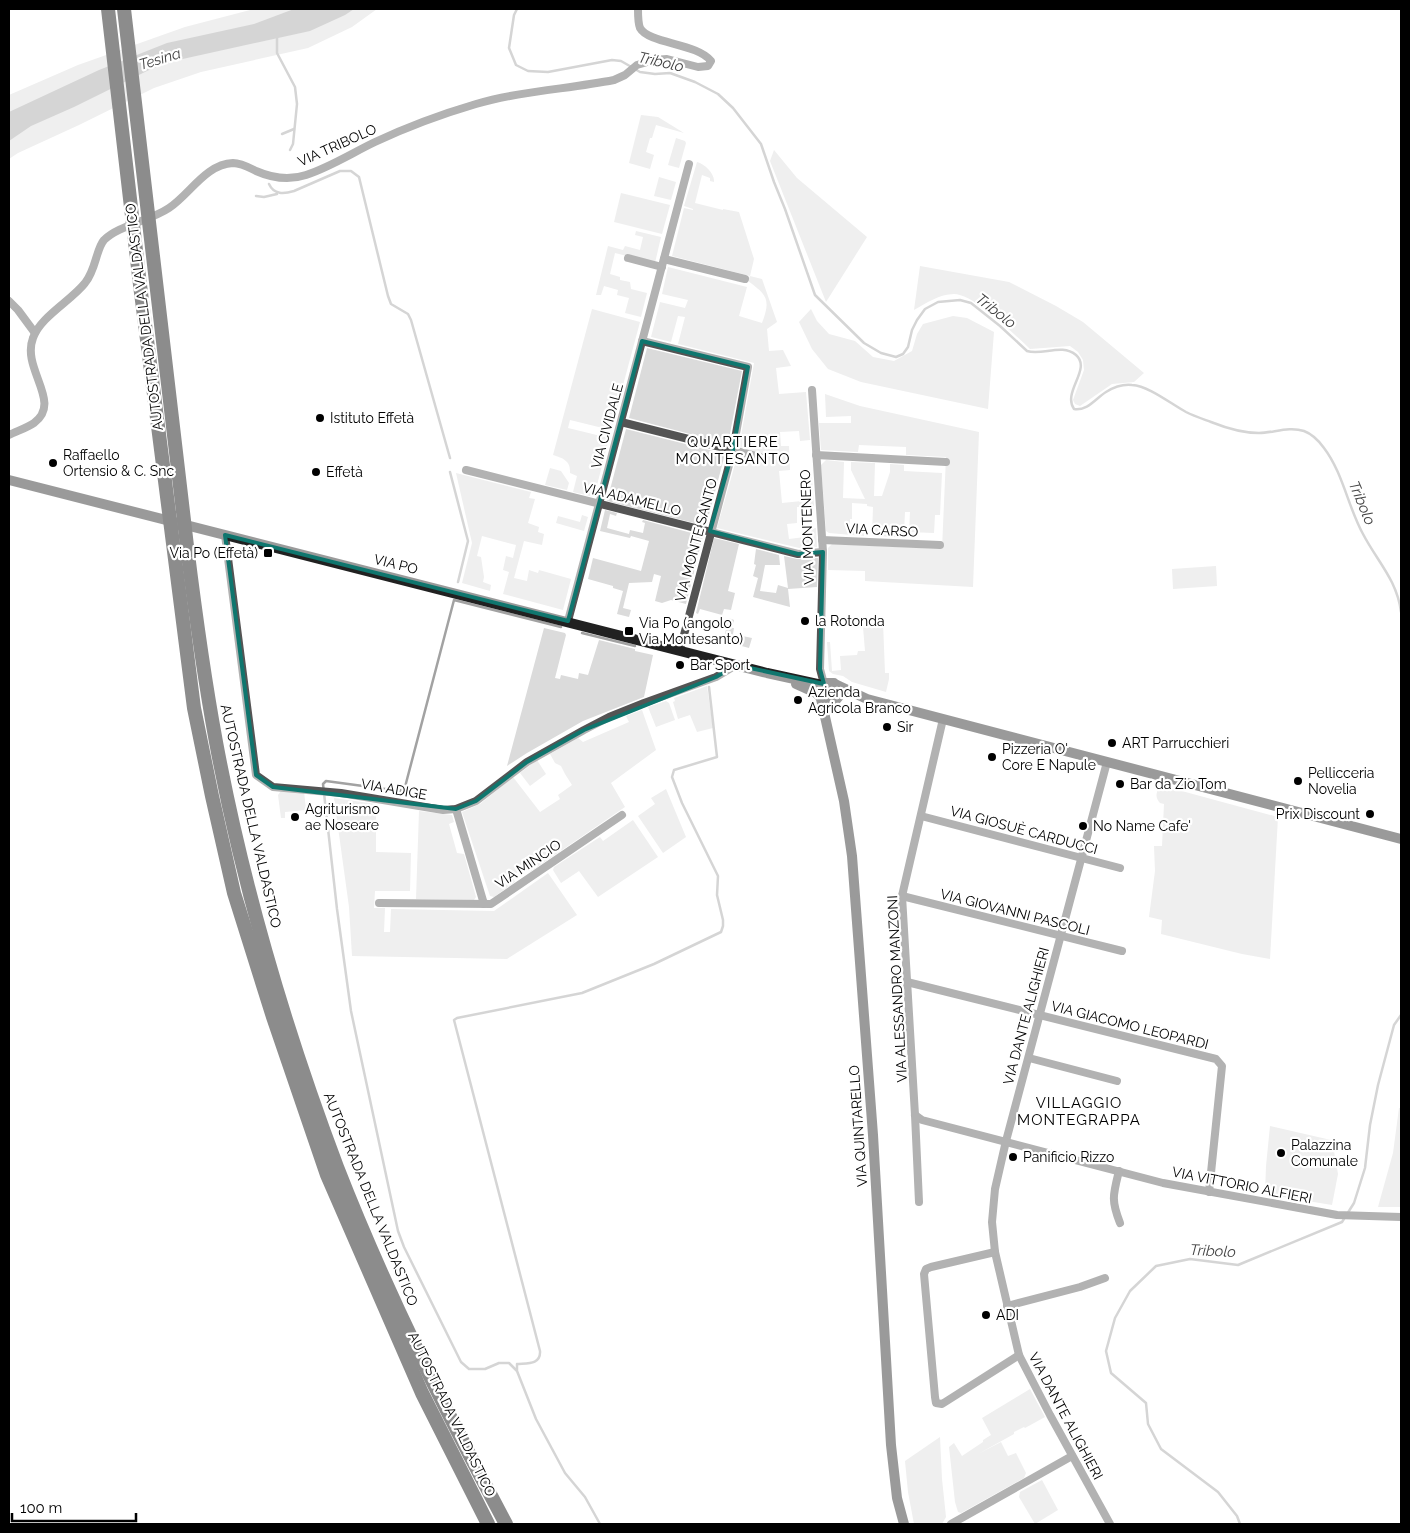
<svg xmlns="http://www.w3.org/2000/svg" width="1410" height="1533" viewBox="0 0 1410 1533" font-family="Raleway,sans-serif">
<rect width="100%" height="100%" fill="#fff"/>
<g fill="#dbdbdb">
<path d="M254,9H377L352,27L308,48L201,72L154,88L79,125L18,153L9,159V95L78,65L185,27Z"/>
<path d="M641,115L658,117L684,133L656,125L652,138H650L646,152L654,155L650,169L629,163Z"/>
<path d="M676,138L685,141L686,143L679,168L668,165Z"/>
<path d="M774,150L797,178L867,237L826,302L770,161Z"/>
<path d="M697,162C705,164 715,174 714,182L710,181V178L702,175L695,203L723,210V209L739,212L754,259L750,276L762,279L777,322L767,329L769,351L783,350L791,366L776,368L779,394L806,392L810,440L800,441L799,431L780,432L781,446H789L790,470L779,471L782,503L802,501L801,478L812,477L814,506L797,507V523L787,524L789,539L805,537V530L816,528L817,547L799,548L717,528L737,457L759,463L761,453L739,447L754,363L678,344L685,317L678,316L671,342L651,337L660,302L685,308L688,300L662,294L668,267L747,287L739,316L762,323C771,299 767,295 748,281L750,276L672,256L684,208L693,210V209L684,206Z"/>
<path d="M659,177L676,182L671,200L654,196Z"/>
<path d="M621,193L670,205L662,234L614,222Z"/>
<path d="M636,231L661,237L655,263L615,253L610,274L620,277V280L630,282L631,289L647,293L641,317L625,313L629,298L617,295L618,290L604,286L601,295H596L608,246L623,250L625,246L640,250L643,237L635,235Z"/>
<path d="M920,266L1009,282L1056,306L1083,322L1144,373L1134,382L1112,384L1080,406L1075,404L1073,400L1084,370L1083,360L1078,352L1070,346L1030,349C1015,335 974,294 954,294C939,294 927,303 914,310Z"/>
<path d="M592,309L640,322L611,430L570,420L568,428L609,438L594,497L573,492L577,476L570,473C571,461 563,458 553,455Z"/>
<path d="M811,309L817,321L829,334L855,341L873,357L894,361L912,351L917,334L923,324L953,316L967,318L994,332L988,409L861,382L828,369L812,349L799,322Z"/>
<path d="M647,348L742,371L728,444L629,418Z"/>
<path d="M825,394L860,406L979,432L973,587L865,581V571L828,570V548L832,544L942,549L946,457L906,455V447L859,445L858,452L821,450L819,423H851V416L826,417Z"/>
<path d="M626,429L725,454L706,526L607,501Z"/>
<path d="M826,460L844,462L843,498L865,499L851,470V462L875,463L874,496H882L890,472V464L904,465V471L942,473L940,515H935L934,533L909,532L910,512H905L904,532H901L900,537L872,536L873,507L867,506V504L852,503V519H850V528L864,529V536L829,533L826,531L821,465Z"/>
<path d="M550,468L561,471L569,483L567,490L545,485Z"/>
<path d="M456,473L531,492L529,498L535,499L528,523L539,527L538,532L544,534L542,545L524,541L514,578L527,581L529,570L538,573L539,570L571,579L563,610L503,594L509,572L503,570L506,556L513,558L516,545L482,536L477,556L481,557L484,577L483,582L491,585L490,591L462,583L472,543Z"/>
<path d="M605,510L617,513L616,516L610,514L607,528L629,534L630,530L643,533L645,523L642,522L643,520L703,536L686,604L671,600L662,603L655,601L661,576L654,574L652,582L629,583L623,608L631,610L629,617L617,614L623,591L613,588V586L588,579L593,558L641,571L649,541L631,536L630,538L600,531Z"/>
<path d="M582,515L588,517L584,531L556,523L558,516L580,522Z"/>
<path d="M714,538L739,544L728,591L735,593L731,610L724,609L722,615L700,609L698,614L696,613Z"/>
<path d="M756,549L779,555L780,565H765L760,591L776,593L778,585L788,588L784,556L797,559L818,558L817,587L788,589L790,607L753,597L758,578L753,576L756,565L754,564Z"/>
<path d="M1216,566L1217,586L1173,589L1172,569Z"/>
<path d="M729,618L734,620L732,628H734L733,634L752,638L749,648L723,641Z"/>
<path d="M883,622L885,673H889V679L886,692L852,682L843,676L833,674L829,671L827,642H830L832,671L841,670L840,656L857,655L858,651H865L863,627L849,628V625Z"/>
<path d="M544,628L565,633L566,635L555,678L560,679L561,675L578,679L579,673L588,675L599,640L635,649V651L653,655L644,697L583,721L527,753L507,766Z"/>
<path d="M707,686L713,728L697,732L690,715L678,719L673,702L675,701L674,698Z"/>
<path d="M666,701L669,703L675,720L656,727L648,707Z"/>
<path d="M642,710L656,750L611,783L625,807L530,872L526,866L512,876L515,882L494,897L490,896L462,812L480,804L513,777L540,812L560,799L558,795L572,785L565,774L561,766L555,763L550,754L578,738L583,742L629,722L626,716Z"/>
<path d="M537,760L546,774L530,786L520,773Z"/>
<path d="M1159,787H1167L1278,817L1270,959L1242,954L1161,934L1162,920L1149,917L1155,871L1154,846H1162L1164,804L1160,803C1155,797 1156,794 1159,787Z"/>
<path d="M666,789L686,837L663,853L638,816L655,804L651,798Z"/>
<path d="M281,791H304L306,810L285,812V818H281L278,795Z"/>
<path d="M334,798L376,804V852L411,853L410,891H375L374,908H385L384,932H390L391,909L494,911L548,873L577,915L507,959L352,956L349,907Z"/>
<path d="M419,811L452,815L454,822L449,824L457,853L464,854L476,897L474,900L416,899Z"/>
<path d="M633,820L658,857L598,897L579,871L561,883L553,870L554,867L600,837L603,841Z"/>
<path d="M1399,1108H1401V1207H1378L1393,1153Z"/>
<path d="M1270,1126L1331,1140L1334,1151L1338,1174L1332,1205L1265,1194L1266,1166Z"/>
<path d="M1030,1389L1045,1417L1025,1428L1024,1427L1014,1432V1434L978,1454L1001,1442L1008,1456L1016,1453L1026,1473L1024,1478L961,1513L958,1512L955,1502L949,1447L954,1443L962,1456L983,1442V1440L991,1435L982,1418Z"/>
<path d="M940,1437L942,1479L946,1517L942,1524H914L908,1492L905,1461Z"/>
<path d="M1042,1480L1058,1510L1035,1524L1019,1497L1020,1492Z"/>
</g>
<path fill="#a2a2a2" d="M294,9H354L345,15L310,31L169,62L149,70L74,107L31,126L9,141V112L99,70L167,43L254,24Z"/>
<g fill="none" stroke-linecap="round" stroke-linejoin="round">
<g stroke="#a2a2a2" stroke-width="2.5">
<path d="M517,9L514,15L509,48L516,65L528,71L548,72L612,60L621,61L628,65L640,72L655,74L670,73L695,82L718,94L733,108L761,144L774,182L785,209L815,295L864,343L881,353L896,357L903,354L908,347L912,330L917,320L925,309L938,302L960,300L971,303L1000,326L1027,351C1042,356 1062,343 1076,355C1092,369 1062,392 1074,409C1088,411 1096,398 1106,392C1114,387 1123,384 1132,385C1149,386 1171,404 1186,412C1194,416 1203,419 1211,422C1226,428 1242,433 1259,433C1273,433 1289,426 1304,431C1312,434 1319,441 1324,448C1343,473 1348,507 1363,534C1377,561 1397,580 1401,612"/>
<path d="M277,37V53L295,87L297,104L293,144L290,150"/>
<path d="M282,134L294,129"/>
<path d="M269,184C274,195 284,194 294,191L340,171H351L359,177L388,296L391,304L408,314L411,320L450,458"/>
<path d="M256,196L264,197L277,194"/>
<path d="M450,472L468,541L458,582"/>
<path d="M561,627L454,600L405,787L400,791L326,781L323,784L337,909L351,1011L398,1231L404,1247L461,1362L469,1369H485L499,1363H509L517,1371L536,1419L565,1473L585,1497L600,1524"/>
<path d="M582,633L635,646"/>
<path d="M517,1370V1364C527,1363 541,1365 540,1351L454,1020L457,1018L582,993L654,964L721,932L723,926V920L717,895L718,876L682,803L672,777L674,770L717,757L709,687"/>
<path d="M1240,1524L1237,1516L1218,1492L1161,1449L1148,1424L1146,1403L1111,1373L1106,1351L1115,1318L1130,1291L1156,1266L1190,1259L1238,1265L1342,1222L1354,1203L1365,1168L1370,1125L1378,1085L1394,1025L1401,1015"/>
</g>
<g stroke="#545454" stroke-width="8">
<path d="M628,258L662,267"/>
<path d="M664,259L745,279"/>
<path d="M9,301L18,310L35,333"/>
<path d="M642,341L748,367L733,450L680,650"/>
<path d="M812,390L823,552L820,669L824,684"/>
<path d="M621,422L760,457"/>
<path d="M9,435C17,431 27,428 34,423C63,402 21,369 33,338C40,317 72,300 85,283C96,270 96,249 104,240C119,225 150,221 169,208C190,194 206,164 233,163C241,163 248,167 256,171C272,178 288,181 306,175C330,167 352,153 375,142C407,127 442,114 476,104C521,91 568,89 614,80L625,75L637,65L654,60L667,59L698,67L708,66L711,61C697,43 649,44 640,28C638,23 638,14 638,9"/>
<path d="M816,455L946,462"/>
<path d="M466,470L798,554L823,552"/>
<path d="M225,535L256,775L273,787L341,793L443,810L456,809L476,801L527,762L584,730L609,717L644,703L716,677L736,665"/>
<path d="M822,540L940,545"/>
<path d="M568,621L689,164"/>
<path d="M1107,762L1006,1141L995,1189L992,1222L995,1252L1019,1355L1050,1415L1110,1524"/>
<path d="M456,809L484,904"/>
<path d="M921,816L1120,868"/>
<path d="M902,896L1122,951"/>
<path d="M379,903L491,904L622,815"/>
<path d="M907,982L1216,1059L1222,1066L1209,1192"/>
<path d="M1029,1058L1117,1081"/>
<path d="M915,1115L922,1120L1163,1183L1337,1215L1401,1217"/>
<path d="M1119,1171C1113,1195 1111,1200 1120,1223"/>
<path d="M919,1202L915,1115L902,896L943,719"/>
<path d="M995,1252L931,1267L926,1269L924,1274L935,1397L936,1403L942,1404L1019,1355"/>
<path d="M1007,1306L1080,1287L1105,1278"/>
<path d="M951,1524L1072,1456"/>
</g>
<g stroke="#212121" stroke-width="10">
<path d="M9,480L767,673L822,685"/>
<path d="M796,684L816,693L826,702L835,701L840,695L839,688L834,683H825L820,689"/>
<path d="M837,685L867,699L1401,839"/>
<path d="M821,699L844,801L852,856L873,1135L891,1445L897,1498L904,1524"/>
</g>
<g stroke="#000" stroke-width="14">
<path d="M108,9L140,285L194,708L212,796L234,893L273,1017L327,1175L422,1393L488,1524"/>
<path d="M124,9L187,546C195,611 204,677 216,742C243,887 285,1029 337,1167C385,1290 444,1408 506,1524"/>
</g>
</g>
<path d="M0 0H1410V1533H0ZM642,341L748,367L733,450L710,531L798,554L823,552L820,669L824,684L736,665L716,677L584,730L527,762L476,801L456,809L273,787L256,775L225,535L568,621Z" fill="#fff" fill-opacity=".55" fill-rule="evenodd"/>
<path fill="none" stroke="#0f766e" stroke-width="4" stroke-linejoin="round" d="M642,341L748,367L733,450L710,531L798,554L823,552L820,669L824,684L736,665L716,677L584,730L527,762L476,801L456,809L273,787L256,775L225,535L568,621Z"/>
<g fill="#000" stroke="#fff" stroke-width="2">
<circle cx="320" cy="418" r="5"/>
<circle cx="53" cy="463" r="5"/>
<circle cx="316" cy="472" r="5"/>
<rect x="263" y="548" width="10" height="10" rx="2.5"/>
<circle cx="805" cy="621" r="5"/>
<rect x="624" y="626" width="10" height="10" rx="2.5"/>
<circle cx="680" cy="665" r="5"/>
<circle cx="798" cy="700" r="5"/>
<circle cx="887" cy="727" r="5"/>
<circle cx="1112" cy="743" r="5"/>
<circle cx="992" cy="757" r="5"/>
<circle cx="1298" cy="781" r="5"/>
<circle cx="1120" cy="784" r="5"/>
<circle cx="1370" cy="814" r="5"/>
<circle cx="295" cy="817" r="5"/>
<circle cx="1083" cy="826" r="5"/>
<circle cx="1281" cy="1153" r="5"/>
<circle cx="1013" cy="1157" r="5"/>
<circle cx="986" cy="1315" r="5"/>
</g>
<g text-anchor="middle" stroke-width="4.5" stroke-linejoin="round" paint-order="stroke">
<g font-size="14" fill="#000" stroke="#fff">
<text transform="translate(337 145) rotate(-24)" y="5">VIA TRIBOLO</text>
<text transform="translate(144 317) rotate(-97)" y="5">AUTOSTRADA DELLA VALDASTICO</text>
<text transform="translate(607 426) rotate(-75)" y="5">VIA CIVIDALE</text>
<text transform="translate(632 499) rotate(14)" y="5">VIA ADAMELLO</text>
<text transform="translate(807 527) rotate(-92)" y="5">VIA MONTENERO</text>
<text transform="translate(882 530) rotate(3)" y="5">VIA CARSO</text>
<text transform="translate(696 540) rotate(-75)" y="5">VIA MONTE SANTO</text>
<text transform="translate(396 564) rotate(14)" y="5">VIA PO</text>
<text transform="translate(394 789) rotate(10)" y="5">VIA ADIGE</text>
<text transform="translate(251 816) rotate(77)" y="5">AUTOSTRADA DELLA VALDASTICO</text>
<text transform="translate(1024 830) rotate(15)" y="5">VIA GIOSUÈ CARDUCCI</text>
<text transform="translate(528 864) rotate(-34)" y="5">VIA MINCIO</text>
<text transform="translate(1015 912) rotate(14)" y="5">VIA GIOVANNI PASCOLI</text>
<text transform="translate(897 989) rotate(-93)" y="5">VIA ALESSANDRO MANZONI</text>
<text transform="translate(1026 1016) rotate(-75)" y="5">VIA DANTE ALIGHIERI</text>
<text transform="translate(1130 1025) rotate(14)" y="5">VIA GIACOMO LEOPARDI</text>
<text transform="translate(858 1126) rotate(-94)" y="5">VIA QUINTARELLO</text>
<text transform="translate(1242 1185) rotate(11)" y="5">VIA VITTORIO ALFIERI</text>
<text transform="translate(371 1199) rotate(68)" y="5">AUTOSTRADA DELLA VALDASTICO</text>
<text transform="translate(452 1414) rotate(64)" y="5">AUTOSTRADA VALDASTICO</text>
<text transform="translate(1066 1416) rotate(62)" y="5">VIA DANTE ALIGHIERI</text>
</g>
<g font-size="14" fill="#000" stroke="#fff" text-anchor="start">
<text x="330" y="423">Istituto Effetà</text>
<text x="63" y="460">Raffaello<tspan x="63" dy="16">Ortensio &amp; C. Snc</tspan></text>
<text x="326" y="477">Effetà</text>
<text x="258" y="558" text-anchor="end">Via Po (Effetà)</text>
<text x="815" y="626">la Rotonda</text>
<text x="639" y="628">Via Po (angolo<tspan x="639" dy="16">Via Montesanto)</tspan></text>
<text x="690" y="670">Bar Sport</text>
<text x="808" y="697">Azienda<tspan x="808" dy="16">Agricola Branco</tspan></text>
<text x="897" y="732">Sir</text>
<text x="1122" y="748">ART Parrucchieri</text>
<text x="1002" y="754">Pizzeria O'<tspan x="1002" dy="16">Core E Napule</tspan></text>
<text x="1308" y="778">Pellicceria<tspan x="1308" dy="16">Novelia</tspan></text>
<text x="1130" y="789">Bar da Zio Tom</text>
<text x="305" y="814">Agriturismo<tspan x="305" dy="16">ae Noseare</tspan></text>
<text x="1360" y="819" text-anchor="end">Prix Discount</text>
<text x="1093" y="831">No Name Cafe'</text>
<text x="1291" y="1150">Palazzina<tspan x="1291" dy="16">Comunale</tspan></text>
<text x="1023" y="1162">Panificio Rizzo</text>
<text x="996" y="1320">ADI</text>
</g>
<g font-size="15" font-style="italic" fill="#434343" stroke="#fff">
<text transform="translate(160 59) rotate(-17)" y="5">Tesina</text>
<text transform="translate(661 62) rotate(13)" y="5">Tribolo</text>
<text transform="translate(996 311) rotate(38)" y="5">Tribolo</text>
<text transform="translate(1362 503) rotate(67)" y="5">Tribolo</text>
<text transform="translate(1213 1251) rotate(3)" y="5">Tribolo</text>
</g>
<g font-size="15" letter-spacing="1" fill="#000" stroke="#fff">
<text x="733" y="447">QUARTIERE<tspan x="733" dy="17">MONTESANTO</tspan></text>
<text x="1079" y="1108">VILLAGGIO<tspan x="1079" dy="17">MONTEGRAPPA</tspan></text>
</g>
</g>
<rect width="1410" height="1533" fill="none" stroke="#000000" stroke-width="20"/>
<path d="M12 1513v8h124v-8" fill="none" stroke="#000000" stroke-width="2.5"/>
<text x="20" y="1513" font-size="15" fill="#000000" stroke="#ffffff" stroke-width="4" paint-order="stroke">100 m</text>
</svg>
